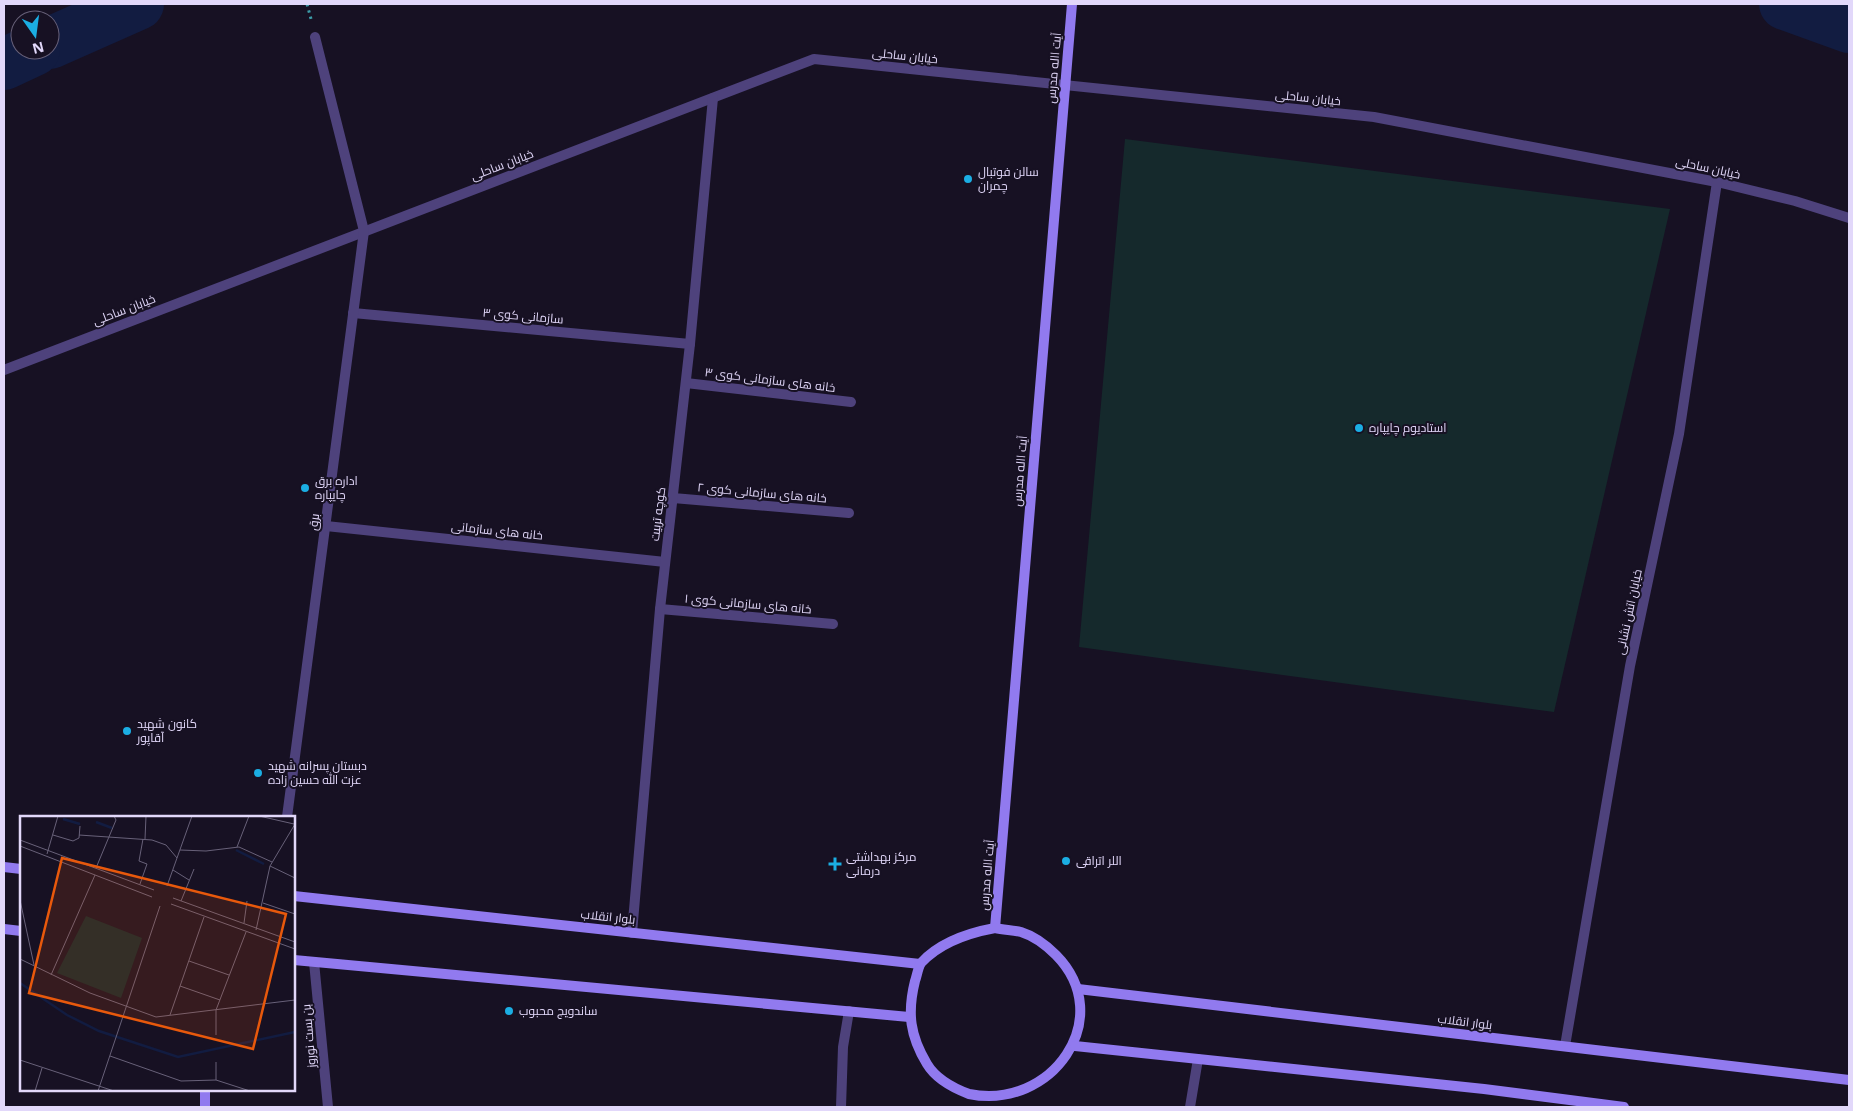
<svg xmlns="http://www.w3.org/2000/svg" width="1853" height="1111" viewBox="0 0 1853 1111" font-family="'Open Sans',Cairo,sans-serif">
<rect width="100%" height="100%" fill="#171123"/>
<path fill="#15292c" d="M1125,139L1670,209L1554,712L1079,647Z"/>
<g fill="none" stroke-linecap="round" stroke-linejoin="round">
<g stroke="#121c41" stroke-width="52">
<path d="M1785,4L1849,27"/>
<path d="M50,43L138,4"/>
<path d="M4,64L34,50"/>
</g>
<path stroke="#3d9da9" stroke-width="3" stroke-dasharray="2.5 4" stroke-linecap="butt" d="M307,4L311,19"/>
<g stroke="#4e427c" stroke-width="10">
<path d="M686,383L851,402"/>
<path d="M673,498L849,513"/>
<path d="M660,609L833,624"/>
</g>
<g stroke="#4e427c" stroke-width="10">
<path d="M353,313L690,344"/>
<path d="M4,370L814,59L1374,117L1717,182L1795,201L1849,218"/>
<path d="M326,526L665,562"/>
<path d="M287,817L364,231L315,37"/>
<path d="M632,933L660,609L690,344L713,98"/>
<path d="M314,962L328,1107"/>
<path d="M1565,1046L1630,666L1679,434L1717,182"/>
<path d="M841,1107L843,1047L849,1011"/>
<path d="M1190,1107L1198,1059"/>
</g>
<g stroke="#917aef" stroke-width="10">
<path d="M4,867L21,869"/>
<path d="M294,896L920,964"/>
<path d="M995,928L1072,4"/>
<path d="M995,928C1004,930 1013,930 1021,932C1034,936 1046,945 1056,955C1118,1018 1051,1111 969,1094C953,1088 936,1079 927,1064C910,1036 907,1013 915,981C917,976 918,967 921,963C940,942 968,933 995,928Z"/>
<path d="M4,929L21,931"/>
<path d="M294,960L909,1017"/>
<path d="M1078,989L1849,1080"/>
<path d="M1075,1046L1484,1089L1624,1107"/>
<path d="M205,1090V1107"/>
</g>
</g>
<g fill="#1baee3" stroke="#171123" stroke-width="2">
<circle cx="968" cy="179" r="5"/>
<circle cx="1359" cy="428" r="5"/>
<circle cx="305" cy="488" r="5"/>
<circle cx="127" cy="731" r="5"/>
<circle cx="258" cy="773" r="5"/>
<circle cx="1066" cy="861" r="5"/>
<path d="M832.5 856.5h5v5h5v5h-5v5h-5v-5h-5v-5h5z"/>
<circle cx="509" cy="1011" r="5"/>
</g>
<g text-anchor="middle" stroke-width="4" stroke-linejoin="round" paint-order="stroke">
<g font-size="12" fill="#e2d8fa" stroke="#171123">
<text transform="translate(905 56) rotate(6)" y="4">خیابان ساحلی</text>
<text transform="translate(1054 68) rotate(-85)" y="4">آیت االه مدرس</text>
<text transform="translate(1308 98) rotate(6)" y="4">خیابان ساحلی</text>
<text transform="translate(502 165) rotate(-21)" y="4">خیابان ساحلی</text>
<text transform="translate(1708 168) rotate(12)" y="4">خیابان ساحلی</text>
<text transform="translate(124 310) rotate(-21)" y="4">خیابان ساحلی</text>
<text transform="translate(523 316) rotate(5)" y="4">سازمانی کوی ۳</text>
<text transform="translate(770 380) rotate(7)" y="4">خانه های سازمانی کوی ۳</text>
<text transform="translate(1020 471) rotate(-85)" y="4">آیت االه مدرس</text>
<text transform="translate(762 493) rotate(5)" y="4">خانه های سازمانی کوی ۲</text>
<text transform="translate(658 514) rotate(-83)" y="4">کوچه تربیت</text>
<text transform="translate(314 522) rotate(-83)" y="4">برق</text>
<text transform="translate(497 531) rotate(6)" y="4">خانه های سازمانی</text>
<text transform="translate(748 604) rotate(5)" y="4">خانه های سازمانی کوی ۱</text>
<text transform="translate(1629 612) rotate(-78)" y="4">خیابان اتش نشانی</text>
<text transform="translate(987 875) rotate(-85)" y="4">آیت االه مدرس</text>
<text transform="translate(608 917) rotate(6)" y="4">بلوار انقلاب</text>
<text transform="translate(1465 1022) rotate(7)" y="4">بلوار انقلاب</text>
<text transform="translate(309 1036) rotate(-95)" y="4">بن بست نوروز</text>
</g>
<g font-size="12" fill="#e2d8fa" stroke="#171123" text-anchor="start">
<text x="978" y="176">سالن فوتبال<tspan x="978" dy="14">چمران</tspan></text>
<text x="1369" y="432">استادیوم چایپاره</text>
<text x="315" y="485">اداره برق<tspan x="315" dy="14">چایپاره</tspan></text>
<text x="137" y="728">کانون شهید<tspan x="137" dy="14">آقاپور</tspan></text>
<text x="268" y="770">دبستان پسرانه شهید<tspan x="268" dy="14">عزت الله حسین زاده</tspan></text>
<text x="846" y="861">مرکز بهداشتی<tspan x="846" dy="14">درمانی</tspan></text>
<text x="1076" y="865">اللر اتراقی</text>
<text x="519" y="1015">ساندویچ محبوب</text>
</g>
</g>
<g transform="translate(20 816)">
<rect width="275" height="275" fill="#171123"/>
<path d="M66,100L122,122L101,182L37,157Z" fill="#15292c"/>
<path fill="none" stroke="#121c41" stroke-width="2.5" d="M43,3L60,8M76,6L92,12M216,34L244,48M0,167L47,199L79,215L158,241L275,216"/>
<path fill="none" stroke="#686179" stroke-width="1" d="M239,0L274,8M33,19L53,25L59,22L60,10M59,19L132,24L146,29L157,42M125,23L126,0M0,24L134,74M0,30L132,81M217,31L229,0M160,34L186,35L219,31L252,46M27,38L38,0M250,50L275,62M76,52L96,4L94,0M153,54L169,64M120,68L127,48L119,45L123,23M147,70L172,0M153,82L275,126M0,84L14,149M161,85L174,53M243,87L275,98M151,88L275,133M224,107L227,85M236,114L250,50L275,8M0,143L70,177L136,201L275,184M169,145L209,159M31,159L75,59M160,170L200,184M150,199L184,101M196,219V194L226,116M90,240L161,265L196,264L230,275M0,244L94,275M196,246V264M15,275L22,252M78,275L140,90"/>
<path fill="#e8590c" fill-opacity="0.15" stroke="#e8590c" stroke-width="2.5" d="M42,42L266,98L233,233L9,177Z"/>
<rect width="275" height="275" fill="none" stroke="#e2d8fa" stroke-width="2.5"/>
</g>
<rect width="1853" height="1111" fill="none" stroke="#e2d8fa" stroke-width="10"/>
<g transform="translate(35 35) rotate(166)"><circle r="24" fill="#171123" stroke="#686179"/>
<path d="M0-4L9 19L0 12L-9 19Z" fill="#1baee3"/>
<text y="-8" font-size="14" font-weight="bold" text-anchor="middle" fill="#e2d8fa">N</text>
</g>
</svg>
